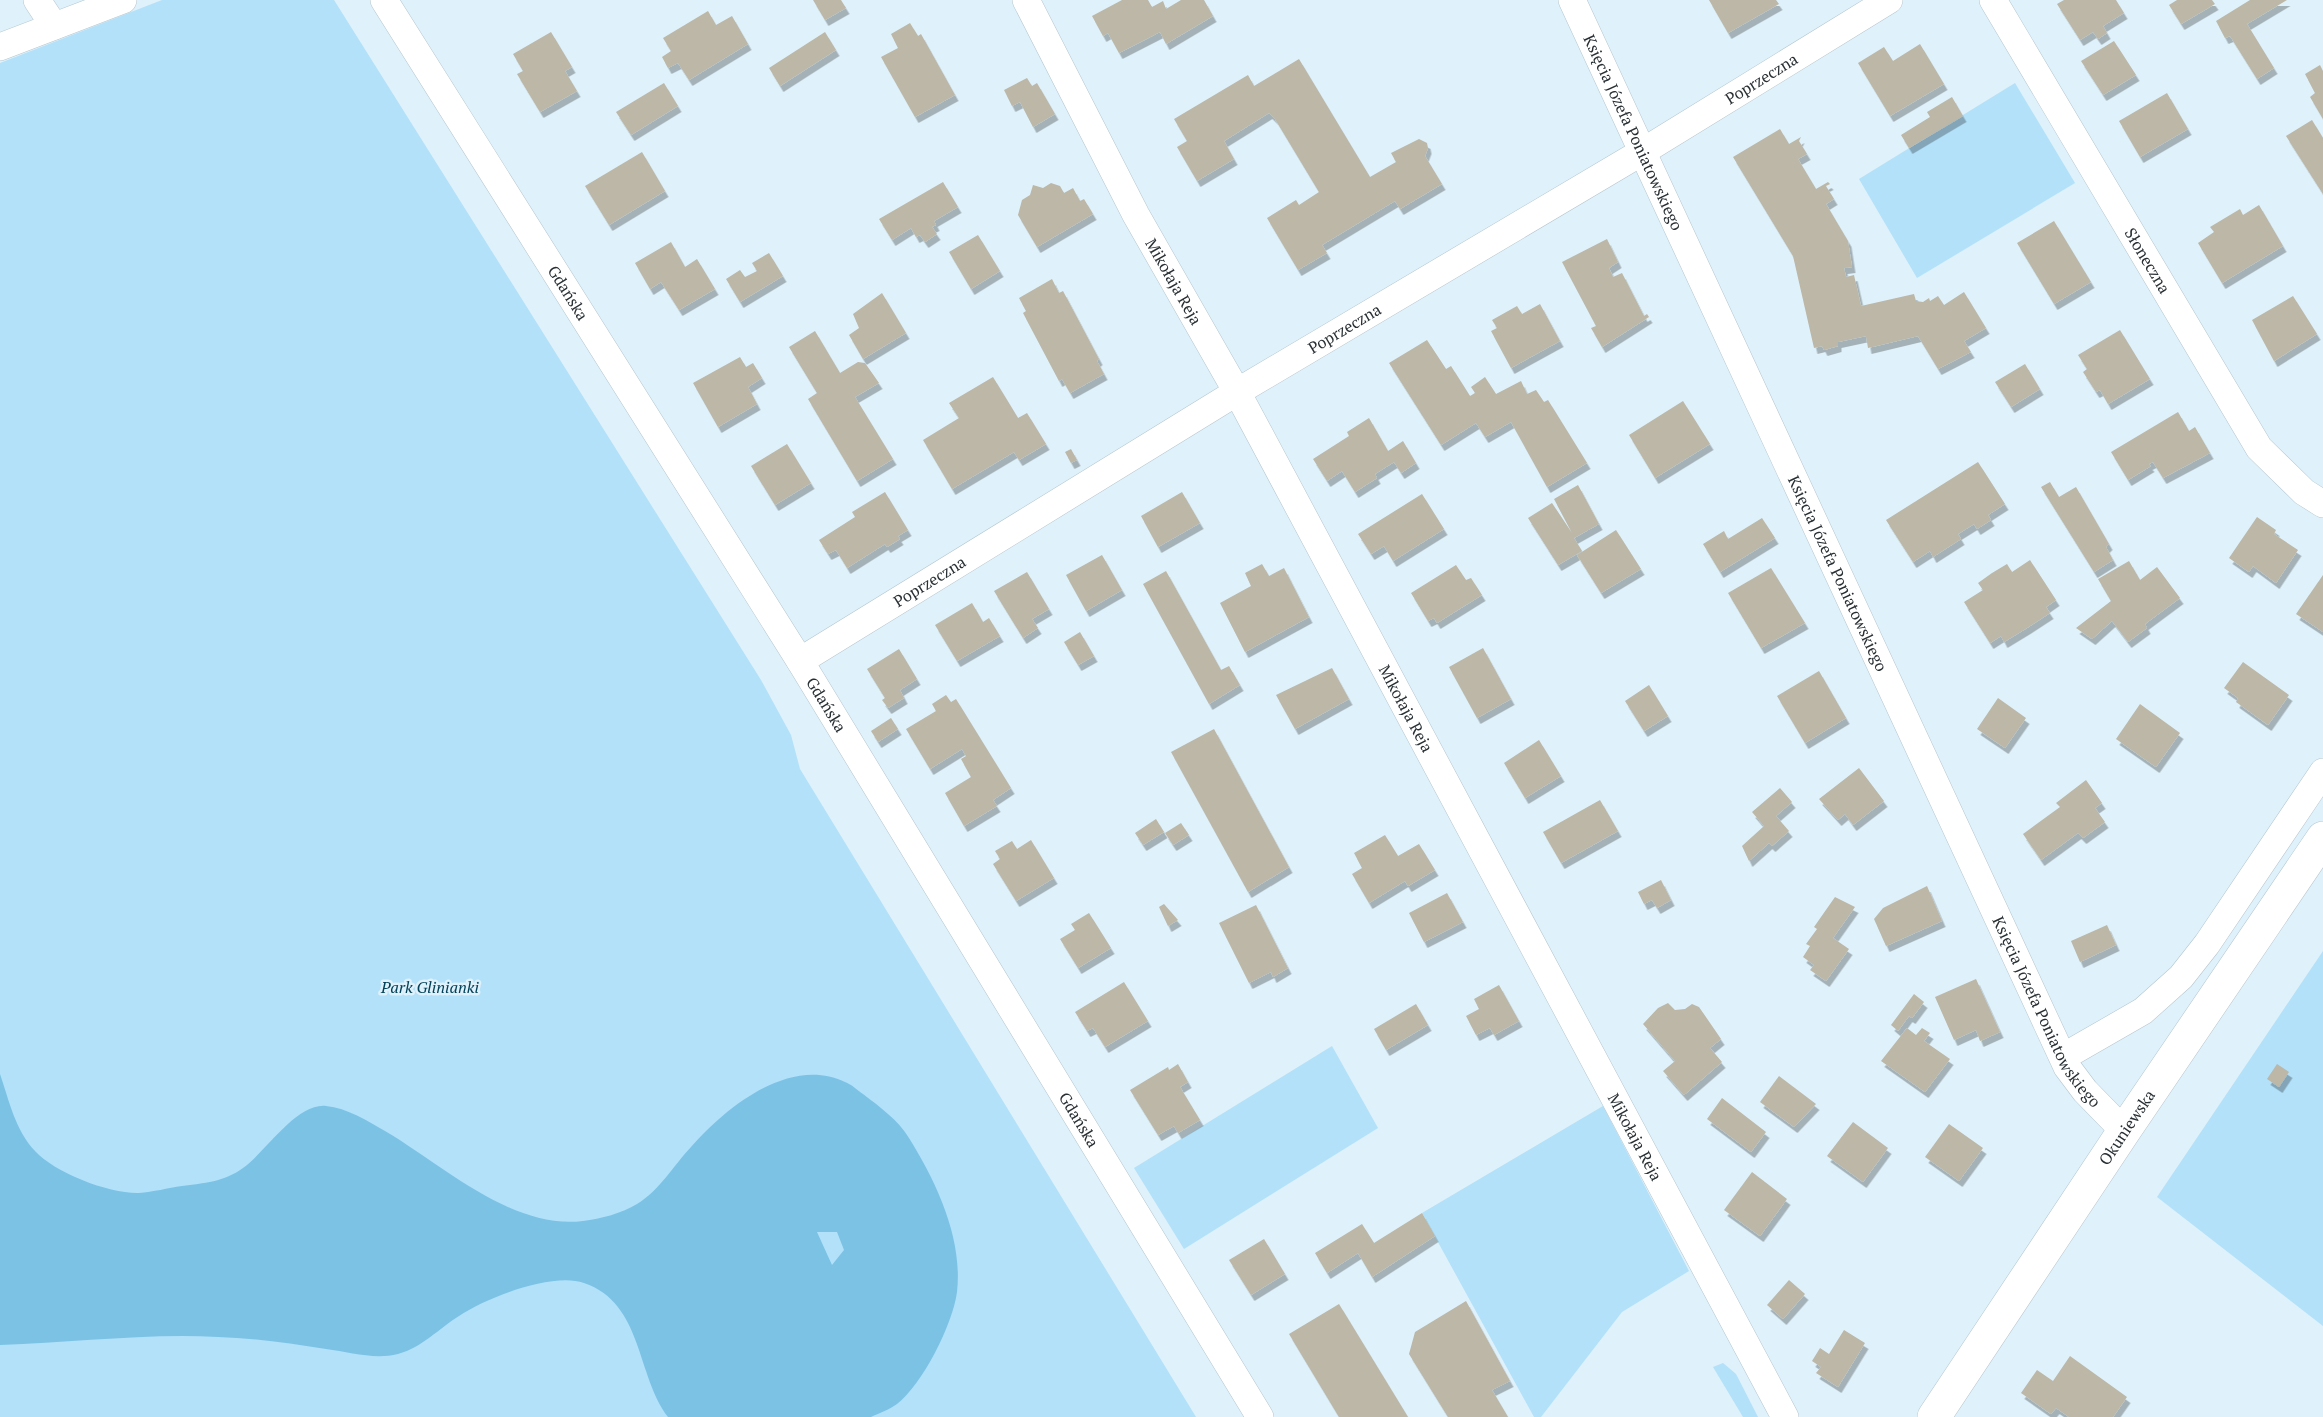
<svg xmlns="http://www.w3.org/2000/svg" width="2323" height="1417" viewBox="0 0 2323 1417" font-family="'PT Serif',serif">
<defs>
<filter id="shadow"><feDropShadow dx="3.5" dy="6" stdDeviation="0" flood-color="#0004"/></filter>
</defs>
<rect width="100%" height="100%" fill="#dff1fa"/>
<g fill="#b2e1f9">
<path d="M162,0H334L761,680L791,735L800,769L1196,1417H0V63Z"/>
<path d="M2015,83L2075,183L1917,278L1859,179Z"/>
<path d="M2323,951V1326L2157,1197Z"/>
<path d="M1332,1046L1378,1128L1184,1249L1134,1168Z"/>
<path d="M1603,1106L1689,1271L1622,1312L1541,1417H1534L1422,1213Z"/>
<path d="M1723,1363L1736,1374L1758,1417H1743L1713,1367Z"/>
</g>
<path fill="#7cc2e4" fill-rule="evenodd" d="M0,1074C9,1100 15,1130 35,1151C55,1173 110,1194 139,1193C153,1192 168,1188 182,1186C204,1183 224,1182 243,1168C266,1152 296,1103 326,1106C347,1108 368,1121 385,1131C443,1165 512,1230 583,1221C601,1219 622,1213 637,1204C659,1191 674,1165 691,1147C725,1108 790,1055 845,1082C851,1084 857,1090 863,1094C880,1107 898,1120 909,1138C937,1183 963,1239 957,1292C953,1324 922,1385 897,1404C889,1410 879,1413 871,1417H668C636,1375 643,1303 584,1283C552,1272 486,1298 459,1316C438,1329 423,1347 398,1354C374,1360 350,1352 326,1349C290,1343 254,1338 218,1337C146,1333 72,1343 0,1345ZM817,1232H837L844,1250L832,1265Z"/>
<g fill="#bcb7a7" filter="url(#shadow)">
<path d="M813,0H841L846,8L825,20Z"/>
<path d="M1122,0H1148L1152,7L1163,1L1166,9L1181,0H1204L1213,16L1166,44L1160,32L1119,53L1108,33L1103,36L1092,16Z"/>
<path d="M1709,0H1776L1779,4L1728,33Z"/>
<path d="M2064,0H2116L2124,13L2103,26L2107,33L2098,39L2093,32L2080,40L2057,4Z"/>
<path d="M2177,0H2212L2215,4L2181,24L2169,5Z"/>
<path d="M2250,0H2287L2247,24L2274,68L2257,79L2230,36L2225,38L2216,21Z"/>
<path d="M708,11L716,25L732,16L748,44L689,80L678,63L668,68L662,57L671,51L663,38Z"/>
<path d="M910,23L918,36L921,34L955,95L915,117L881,57L898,48L891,34Z"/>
<path d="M551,32L572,67L565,71L577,91L540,112L517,74L523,71L513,54Z"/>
<path d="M825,32L836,50L780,86L769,68Z"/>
<path d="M2114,41L2136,75L2103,95L2081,61Z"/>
<path d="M1920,44L1944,84L1890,116L1858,63L1884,47L1893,61Z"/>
<path d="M1299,59L1370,177L1396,162L1391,153L1419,139L1427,143L1428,148L1425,156L1442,184L1400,209L1395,201L1322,245L1327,253L1298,270L1267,218L1296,200L1299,205L1319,192L1275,119L1269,113L1224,141L1234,159L1197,181L1177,147L1187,141L1174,119L1248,75L1254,86Z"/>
<path d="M2320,65L2323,71V119L2310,97L2315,93L2305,74Z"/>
<path d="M1027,78L1032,86L1037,83L1055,114L1033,127L1020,102L1012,106L1004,90Z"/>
<path d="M664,83L678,106L631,135L616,112Z"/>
<path d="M2167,93L2188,129L2140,157L2119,121Z"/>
<path d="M1952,97L1963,116L1909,148L1901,135L1930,117L1927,112Z"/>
<path d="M2312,120L2323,138V194L2286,136Z"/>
<path d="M1780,129L1789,144L1801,137L1799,141L1807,154L1798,159L1816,189L1828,182L1830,184L1826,186L1834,199L1826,204L1848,241L1852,267L1844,268L1846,277L1854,275L1861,306L1914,294L1916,301L1923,302L1929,298L1930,301L1938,296L1944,305L1964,292L1986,328L1964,341L1971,352L1938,369L1918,336L1868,348L1866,336L1838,342V346L1824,350L1822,346L1814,348L1793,256L1733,157Z"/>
<path d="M642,152L665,191L609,225L585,186Z"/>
<path d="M943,182L958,207L934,221L936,225L932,227L937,234L925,242L920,235L916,237L911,228L892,240L879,219Z"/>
<path d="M1051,183L1060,186L1064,193L1073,188L1080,201L1084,199L1093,214L1037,247L1018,215L1022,200L1030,195L1033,185L1043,188Z"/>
<path d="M2259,205L2283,246L2222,283L2198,243L2214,232L2210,227L2240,209L2243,215Z"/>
<path d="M2054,221L2091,282L2054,304L2017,243Z"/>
<path d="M978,235L1000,271L971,289L949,252Z"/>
<path d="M1607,239L1618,262L1609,268L1613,277L1622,273L1644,316L1647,314L1649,317L1602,347L1591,328L1596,326L1562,262Z"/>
<path d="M671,242L685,267L697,259L715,289L679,310L661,282L650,289L635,263Z"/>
<path d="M769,253L783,276L740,302L726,279L740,270L745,277L757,271L752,263Z"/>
<path d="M1052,279L1059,293L1063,291L1099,359L1097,361L1104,374L1070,393L1062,379L1059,381L1023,313L1026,311L1019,298Z"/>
<path d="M882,293L906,333L863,359L849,335L859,328L853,314Z"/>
<path d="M2293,296L2317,334L2274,361L2252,320Z"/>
<path d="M1540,304L1560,341L1511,368L1491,331L1497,328L1492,320L1517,306L1522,314Z"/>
<path d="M2120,330L2150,379L2108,404L2100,390L2096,392L2083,372L2087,369L2078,355Z"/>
<path d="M815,331L840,373L858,362L865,363L879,383L855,397L893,459L857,481L808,399L817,393L789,347Z"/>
<path d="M1427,340L1446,369L1451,366L1470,396L1475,393L1471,387L1485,377L1496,394L1521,381L1527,394L1536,390L1544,402L1548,400L1587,463L1547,487L1511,422L1485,437L1476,423L1441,445L1389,363Z"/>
<path d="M740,357L746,367L753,363L762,378L748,387L757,404L718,427L693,383Z"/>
<path d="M2025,364L2040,389L2011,407L1995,382Z"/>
<path d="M993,377L1018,418L1027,413L1046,444L1019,460L1014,452L952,489L923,440L959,418L949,403Z"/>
<path d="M1683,401L1710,444L1655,478L1629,435Z"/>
<path d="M2178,412L2189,431L2195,427L2210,453L2163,478L2153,462L2149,464L2151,466L2128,480L2111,452Z"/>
<path d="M1369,418L1388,451L1403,441L1416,463L1401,473L1394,462L1375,474L1377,478L1355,492L1342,471L1327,481L1313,459L1349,436L1347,432Z"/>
<path d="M787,444L811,483L775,505L751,466Z"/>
<path d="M1071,449L1077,460L1071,463L1065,452Z"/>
<path d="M1978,462L2005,504L1988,515L1991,520L1977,529L1974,524L1958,534L1961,539L1933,557L1930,551L1913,562L1886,520Z"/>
<path d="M2050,482L2059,497L2076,487L2109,544L2106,547L2113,560L2094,572L2041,487Z"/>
<path d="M1578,485L1599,524L1574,538L1582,551L1558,565L1528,518L1552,503L1572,533L1554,499Z"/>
<path d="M885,492L908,530L898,536L900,539L887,547L885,544L847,568L836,550L828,554L819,540L855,517L852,512Z"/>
<path d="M1182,492L1200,523L1158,547L1141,516Z"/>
<path d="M1422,494L1444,529L1393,561L1384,546L1371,554L1358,534Z"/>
<path d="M2257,517L2276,530L2274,534L2298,550L2276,583L2253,566L2249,572L2229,558Z"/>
<path d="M1762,518L1775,538L1720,572L1703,544L1724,531L1728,539Z"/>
<path d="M1616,530L1641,569L1601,593L1577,555Z"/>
<path d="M1102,555L1122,590L1086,611L1066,575Z"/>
<path d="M2030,560L2056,600L2046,607L2050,613L2027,628L2004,642L2001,636L1990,643L1964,602L1983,590L1978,583L1992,573L2007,564L2012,572Z"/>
<path d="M2129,561L2140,580L2157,567L2180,598L2145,624L2147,628L2128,642L2112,621L2092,639L2076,628L2111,601L2098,579Z"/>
<path d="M1262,564L1269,576L1284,568L1309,617L1245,652L1220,603L1251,586L1245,573Z"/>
<path d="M1456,565L1466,580L1471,578L1482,595L1437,623L1434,618L1428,621L1411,593Z"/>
<path d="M1771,568L1805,623L1761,648L1728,593Z"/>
<path d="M1166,571L1221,670L1229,666L1240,685L1209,704L1143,584Z"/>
<path d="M1027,572L1049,609L1032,619L1038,628L1023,638L994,591Z"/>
<path d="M2323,575V632L2296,614Z"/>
<path d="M972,603L983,622L989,618L1000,636L957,661L935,625Z"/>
<path d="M1080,632L1094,656L1078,665L1064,642Z"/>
<path d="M1483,648L1511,699L1477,718L1449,667Z"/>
<path d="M899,649L917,679L900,690L904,698L888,708L882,700L885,698L867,669Z"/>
<path d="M2243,662L2289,695L2268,725L2236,702L2238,698L2224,688Z"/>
<path d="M1332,668L1349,699L1295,729L1276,695Z"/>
<path d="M1819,671L1846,718L1805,743L1777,696Z"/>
<path d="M1649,685L1668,716L1644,731L1625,701Z"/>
<path d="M946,695L951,702L956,699L1011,788L993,800L997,806L964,826L945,793L971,777L961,759L966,756L962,749L930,769L906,729L936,711L932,704Z"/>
<path d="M1998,698L2026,718L2005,748L1977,729Z"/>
<path d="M2140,704L2180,733L2156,767L2116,739Z"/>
<path d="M891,718L898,729L878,742L871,731Z"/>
<path d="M1214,729L1289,867L1248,892L1171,752Z"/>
<path d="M1539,740L1561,776L1525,798L1504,763Z"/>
<path d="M1859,768L1884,801L1853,825L1845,814L1838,820L1819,799Z"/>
<path d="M2086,780L2102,803L2095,808L2105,822L2083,838L2078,833L2041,860L2023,834L2060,807L2056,803Z"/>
<path d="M1780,788L1792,802L1776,816L1789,831L1772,846L1769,843L1749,861L1742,846L1764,826L1752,812Z"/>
<path d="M1600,800L1618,831L1561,863L1543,832Z"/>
<path d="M1156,819L1164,832L1143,845L1135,833Z"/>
<path d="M1181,823L1189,835L1173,845L1165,833Z"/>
<path d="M1385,835L1398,856L1419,844L1435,870L1408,886L1405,881L1369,903L1352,874L1362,868L1354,853Z"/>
<path d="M1031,840L1054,878L1016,901L993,864L1000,859L995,851L1012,841L1017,849Z"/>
<path d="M1661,880L1671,900L1657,908L1652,900L1644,904L1638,892Z"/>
<path d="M1927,886L1942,921L1886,946L1874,919L1883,908Z"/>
<path d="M1447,893L1463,922L1424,942L1409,913Z"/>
<path d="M1835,897L1855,907L1833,938L1849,949L1826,981L1810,970L1814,965L1803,957L1810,946L1806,944L1817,929L1814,927Z"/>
<path d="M1164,904L1178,920L1168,926L1159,907Z"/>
<path d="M1256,905L1288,968L1273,977L1271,972L1249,983L1219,923Z"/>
<path d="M1089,913L1111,948L1078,968L1060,939L1075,930L1071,924Z"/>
<path d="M2107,925L2116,945L2080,962L2071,941Z"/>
<path d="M1976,979L2000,1032L1980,1041L1976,1030L1954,1040L1935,997Z"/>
<path d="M1124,982L1148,1021L1105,1047L1093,1028L1087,1031L1075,1012Z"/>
<path d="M1499,985L1519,1021L1494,1035L1490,1028L1476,1035L1466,1016L1479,1009L1474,999Z"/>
<path d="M1914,994L1924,1002L1912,1018L1909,1016L1898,1031L1891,1025Z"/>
<path d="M1668,1003L1675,1010L1685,1009L1692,1004L1699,1007L1721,1039L1710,1048L1722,1062L1684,1095L1663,1071L1675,1061L1643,1024L1658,1008Z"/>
<path d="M1416,1004L1428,1025L1386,1050L1374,1029Z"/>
<path d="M1907,1028L1916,1035L1922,1028L1930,1033L1924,1041L1950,1059L1925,1092L1881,1061Z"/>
<path d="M1178,1064L1188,1082L1180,1087L1200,1120L1178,1133L1174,1126L1158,1135L1130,1090L1168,1067L1169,1070Z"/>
<path d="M2277,1064L2289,1072L2279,1087L2267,1079Z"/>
<path d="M1779,1076L1816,1104L1794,1127L1760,1102Z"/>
<path d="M1722,1098L1766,1132L1751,1152L1707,1119Z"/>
<path d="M1853,1122L1888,1148L1863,1182L1827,1156Z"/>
<path d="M1949,1124L1983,1148L1959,1181L1925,1157Z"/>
<path d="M1752,1172L1787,1199L1760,1236L1724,1210Z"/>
<path d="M1422,1213L1435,1236L1372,1277L1358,1253L1327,1273L1315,1253L1362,1224L1374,1243Z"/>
<path d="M1264,1239L1285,1274L1251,1295L1229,1260Z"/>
<path d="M1789,1280L1805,1294L1783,1319L1767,1305Z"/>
<path d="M1466,1301L1510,1381L1492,1390L1508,1417H1448L1409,1354L1415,1332Z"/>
<path d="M1339,1304L1408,1417H1339L1289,1334Z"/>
<path d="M1844,1330L1865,1343L1838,1387L1816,1373L1821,1367L1812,1361L1820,1348L1829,1354Z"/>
<path d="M2070,1356L2127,1397L2113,1417H2069L2056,1408L2051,1414L2021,1393L2037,1370L2053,1381Z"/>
</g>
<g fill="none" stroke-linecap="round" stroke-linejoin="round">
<defs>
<g id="street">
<path d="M37,0L54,26"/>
<path id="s1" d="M384,0L800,661L1260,1417"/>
<path id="s2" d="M1026,0L1136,215L1237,392L1785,1417"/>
<path id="s3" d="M1572,0L2067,1067L2085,1091L2124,1131"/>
<path id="s4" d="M1993,0L2259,448L2304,492L2323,504"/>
<path d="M0,47L123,0"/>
<path id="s5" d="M800,661L1237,392L1642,152L1889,0"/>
<path d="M2063,1057L2143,1011L2181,977L2207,944L2323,772"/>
</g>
<g id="secondary">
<path id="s6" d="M1934,1417L2124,1131L2323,838"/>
</g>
</defs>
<use href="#street" stroke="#b5c6cf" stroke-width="28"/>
<use href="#secondary" stroke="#b5c6cf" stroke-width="34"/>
<use href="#street" stroke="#fff" stroke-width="27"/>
<use href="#secondary" stroke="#fff" stroke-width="33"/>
</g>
<g text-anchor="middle" stroke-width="5" stroke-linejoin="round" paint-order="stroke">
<g font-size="16" fill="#293033" stroke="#dff1fa">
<text dy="6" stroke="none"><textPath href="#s5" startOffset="1124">Poprzeczna</textPath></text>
<text dy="6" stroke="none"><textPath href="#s3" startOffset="146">Księcia Józefa Poniatowskiego</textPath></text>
<text dy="6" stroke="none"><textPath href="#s4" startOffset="303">Słoneczna</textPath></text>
<text dy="6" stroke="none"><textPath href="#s2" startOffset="318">Mikołaja Reja</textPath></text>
<text dy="6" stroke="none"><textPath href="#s1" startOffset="346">Gdańska</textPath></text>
<text dy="6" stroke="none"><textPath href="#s5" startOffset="638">Poprzeczna</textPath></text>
<text dy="6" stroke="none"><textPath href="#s3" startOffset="632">Księcia Józefa Poniatowskiego</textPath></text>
<text dy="6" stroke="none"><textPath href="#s5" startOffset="152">Poprzeczna</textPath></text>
<text dy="6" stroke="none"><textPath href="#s1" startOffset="832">Gdańska</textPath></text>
<text dy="6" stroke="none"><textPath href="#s2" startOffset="804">Mikołaja Reja</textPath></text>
<text dy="6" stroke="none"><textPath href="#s3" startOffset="1118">Księcia Józefa Poniatowskiego</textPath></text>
<text dy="6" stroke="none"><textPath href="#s1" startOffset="1318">Gdańska</textPath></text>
<text dy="6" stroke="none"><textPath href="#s6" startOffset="348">Okuniewska</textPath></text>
<text dy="6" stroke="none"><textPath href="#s2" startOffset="1290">Mikołaja Reja</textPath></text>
</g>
<g font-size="16" font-style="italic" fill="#014058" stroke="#dff1fa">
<text x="430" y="993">Park Glinianki</text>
</g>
</g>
</svg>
